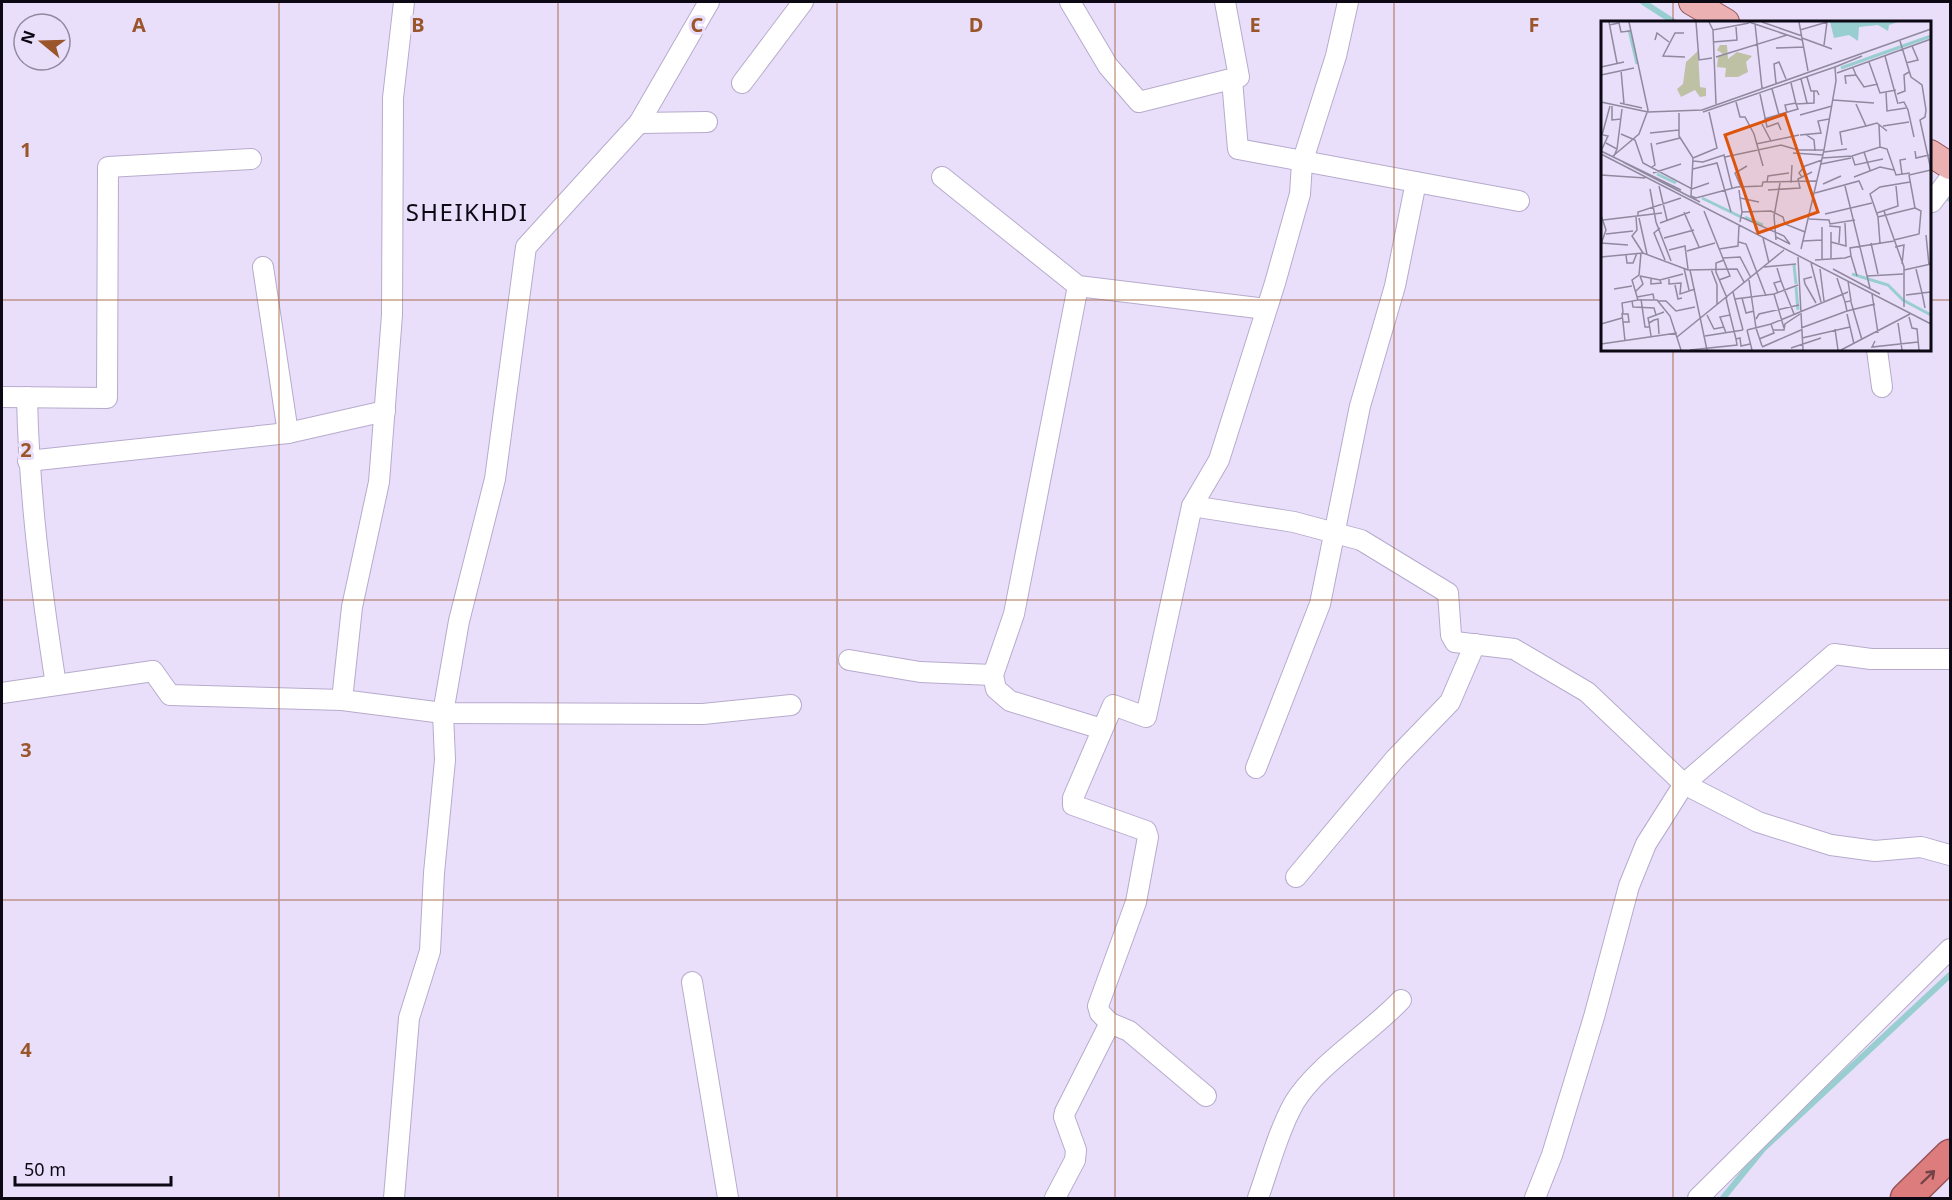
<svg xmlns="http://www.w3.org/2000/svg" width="1952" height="1200" viewBox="0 0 1952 1200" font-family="'Noto Sans',sans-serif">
<rect width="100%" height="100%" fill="#e9dffb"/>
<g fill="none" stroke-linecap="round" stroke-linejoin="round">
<g stroke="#99ced1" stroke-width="6">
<path d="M1643,2L1674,22"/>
<path d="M1930,185L1950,199"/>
<path d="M1723,1198L1763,1149L1950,975"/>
</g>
<defs>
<g id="minor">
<path d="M1070,2L1108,66L1139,102L1239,77L1225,2"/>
<path d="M1232,80L1238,149L1416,182L1395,286L1360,406L1320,604L1256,768"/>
<path d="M742,83L803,2"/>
<path d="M639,123L707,122"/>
<path d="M942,177L1078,286L1266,309"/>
<path d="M1416,182L1519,201"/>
<path d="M1930,198L1932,202L1950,178"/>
<path d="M263,267L288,433"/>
<path d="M1078,286L1014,614L993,675L996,689L1010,701L1102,729"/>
<path d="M1877,350L1882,387"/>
<path d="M2,397L107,398L108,167L251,159"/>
<path d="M27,397C29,494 41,589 56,685"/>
<path d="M28,461L288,433L385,411"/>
<path d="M1192,506L1294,522L1361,540L1448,593L1451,635L1455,642L1514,649L1587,692L1684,784L1758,822L1831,845L1875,851L1921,847L1950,855"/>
<path d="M849,660L920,672L993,675"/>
<path d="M2,693L153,671L170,695L342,700L443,713L703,714L791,705"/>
<path d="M342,700L352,607L379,482L392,315L393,98L404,2"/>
<path d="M1296,877L1395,759L1450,702L1475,644"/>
<path d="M692,982L728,1198"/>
<path d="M1110,1023L1129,1031L1206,1096"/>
<path d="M394,1198L409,1018L430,951L434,873L445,760L443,713L459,621L495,479L526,247L639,123L709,2"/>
<path d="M1055,1198L1075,1160L1076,1150L1064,1117L1065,1112L1110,1023L1100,1013L1098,1006L1136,902L1148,837L1146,831L1073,805V798L1113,705L1146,717L1192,506L1219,460L1275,283L1300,194L1302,163L1336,56L1348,2"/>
<path d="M1258,1198C1269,1167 1278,1132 1294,1103C1316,1066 1370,1033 1401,1000"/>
<path d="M1535,1198L1552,1155L1594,1017L1629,886L1646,844L1684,784L1834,654L1871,659H1950"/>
<path d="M1698,1198L1950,949"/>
</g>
<g id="major">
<path d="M1692,2L1726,22"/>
<path d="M1930,153L1950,166"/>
</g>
<path id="highway" d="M1906,1198L1950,1155"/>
</defs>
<use href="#minor" stroke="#b7abcc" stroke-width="22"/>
<use href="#major" stroke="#945458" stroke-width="28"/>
<use href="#highway" stroke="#945458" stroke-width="33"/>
<use href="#minor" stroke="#fff" stroke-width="20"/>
<use href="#major" stroke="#ebb0b1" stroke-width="26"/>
<use href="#highway" stroke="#dd7c7d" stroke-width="30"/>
</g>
<defs><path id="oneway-shaft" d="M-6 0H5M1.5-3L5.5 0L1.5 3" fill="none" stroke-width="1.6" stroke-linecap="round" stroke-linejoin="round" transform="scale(1.5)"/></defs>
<use stroke="#754248" href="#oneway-shaft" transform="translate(1928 1177) rotate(-44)"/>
<path fill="none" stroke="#9a552a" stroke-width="1.5" stroke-opacity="0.55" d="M279,2V1198M558,2V1198M837,2V1198M1115,2V1198M1394,2V1198M1673,2V22M2,300H1602M1930,300H1950M1673,350V1198M2,600H1950M2,900H1950"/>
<g text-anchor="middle" stroke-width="6" stroke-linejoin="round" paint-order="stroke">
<g font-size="24" letter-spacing="1.5" fill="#0d0914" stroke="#e9dffb">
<text x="467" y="221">SHEIKHDI</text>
</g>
</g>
<g transform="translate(1601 21)">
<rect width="330" height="330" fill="#e9dffb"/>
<path d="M119,24H126L127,38L136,31L151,35L145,41L147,51L137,56H124L125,47L116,46L117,36L122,33L116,29ZM97,30L99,66L105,67V75L99,76L94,69L80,76L76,68L82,63L85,41Z" fill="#bfc1a4"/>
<path d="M229,1H297L288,4L287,10L277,4L258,6L257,20L248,14L233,17Z" fill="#99ced1"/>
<path fill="none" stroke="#99ced1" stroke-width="3" d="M28,9L36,43M240,47L330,15M56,153L75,162M101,177L140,196M144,196L162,204M193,244L195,263M251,253L287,264L302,279L330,294M195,266L197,289"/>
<path fill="none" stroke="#91899f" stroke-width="1.5" d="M8,1L16,42M95,1L98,39L111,37M108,1L112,9L148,2M148,1L201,19M161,1L201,15M198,1L207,50M154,3L161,67M8,4L18,2L20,11L29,10M112,9L115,83M199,9L226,1L223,24M83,12H74L62,35L84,36M201,17L231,28M54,19L56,12L68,21M112,21L136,19L135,6M175,27L203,26M284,35L297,83M115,36L186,14M268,41L279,72L295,69M305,42L317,39L311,25M0,46L23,41M20,49L23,83M236,52L330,18M0,54L33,47M255,54L263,66L277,63M206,56L210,70H216L218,74M200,58L206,82M175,62L173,43L178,41L185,58M190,62L195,83L213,82V70M245,63L244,55L255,54L252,47M171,68L178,94M285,71L286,90L305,87M159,73L166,106L177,102L180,109M296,73L304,70L303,54L308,51M232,79L273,82M0,81L47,91M135,81L139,96H144L153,113L162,145M19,82L41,87M298,82L303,81L307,89L313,116M255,83L265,105L276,102L286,110M11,85V99L20,98M47,91L101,89L330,8M102,91L234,46M78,92V115L92,137L116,127L108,91M186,92L184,84L195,82M199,94L231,85M163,98L197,88L195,83M161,103L170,120M278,104L279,126M282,105L308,101M49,112L78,109M20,113L34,119L42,142L91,168L108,162M204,113L213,119L214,130M1,114L9,85M199,114L220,112L217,100L228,98M5,122L16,128L13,135M50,122L54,144L51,146M55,123L79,117M155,123L198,114M241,124L239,111L265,105M16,128L21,88M0,130L7,115L2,114M0,130L80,169M314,130L315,137L328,134M223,131L246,128M263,131L269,149M192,132L222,134M0,133L330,303M12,135L38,113L47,89L28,1M251,135L254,144L282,138M124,136L180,124L197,129H223M92,137L90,175L95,177L136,166L161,165L162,161L215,160M221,137L251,135L279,126L286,128L295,154L309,152M92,140L102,141L123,134L131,167M22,141L99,181M220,143L250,137M92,148L116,142L130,191M52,152L80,143M301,153L299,139L305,138M0,154L44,157M201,156L198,152L204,145L221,139M253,156L279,146L293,149M166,161L167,155L188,152M190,162L191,144M222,163L240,155M58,165L66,199M244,165L269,267M140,166L134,152L146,145M49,168L55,201L70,240M138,169L141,191M167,169L199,167L197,158L211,151M214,172L258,160L262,169M139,177L158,181M103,190L129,255L118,259M283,190L303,246V286M83,191L98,226M276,192L297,185L295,165M224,193L271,182M0,194L5,209L0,223M37,195V191L80,177M35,196L36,209L31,215L42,232M140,196L183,215L189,223L175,216M277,196L314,187M38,197L46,233M208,198L228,199L229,203L254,199M2,199L61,192M139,201L141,191L170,190L182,196L184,203L204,211M59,202L89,191M228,205L239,206L238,222M221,206V238M59,207L53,212L64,239M5,213L32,210M325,214L328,244M63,217L93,209M162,217L168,242M175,219L173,195L179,162M293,219L318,213L320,190L314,187L308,154L330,149L319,99L324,96L325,89L321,64L310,56L299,20M202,220L221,219M138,221L145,223L165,275M230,221L245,225L244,202M0,222L27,224M270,222L277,253M279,222L277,196L269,173L279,166L309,161M294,226L303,224L301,243M118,228L137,225L138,204M200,228L223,129L235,60L234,46L261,35M68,229L84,225L87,248M86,230L114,222M25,234L26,242H32L36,232M250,235L256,255M0,236L42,232L87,249L136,248L143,261M197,236L202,329M122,237L139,236L150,257M230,237V211M123,239L115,242V251L126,277M214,239L244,237L250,235L249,227L293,220M210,242L220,281M163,246L195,243M83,247L88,269M176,247L180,260L173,262L177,272M110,248L116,264V284M219,248L223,280M232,248L279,273M89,249L106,329M303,249L330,243M39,255L59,259L82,253M266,255L302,253M211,256L203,258L204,263L215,282M50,257V263L60,262L59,259M236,257L244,281L250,280L247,260M68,258V263L80,262L79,273L94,268M148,259L155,307M180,260L193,293M74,264L77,278L81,277M13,268L31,265M35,270L42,263L39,255M132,271L142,309M271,273L277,312M305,274L321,272L315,248M36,276L52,273L53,278M141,277L145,292L153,290M40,278L44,306H49M134,278L173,273M37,279H56L69,295L80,329M31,280L32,286L53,287L55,294M57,280H65L75,290L94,286M244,281L246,290L274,283M250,281L261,319M324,287L321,272L330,271M21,293H27L28,301H22L21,293L22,291L21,282L37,279L31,259L38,254L40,232M246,293L253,323M106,294L113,308L123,306M129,294L135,318M308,296L311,307L316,308L318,329M155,298L158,293L198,284M22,301L24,320M48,302L47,297L63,291M297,302L301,329M0,303L21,297M170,303L172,309H183L184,303L199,293M155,307L161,325M183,307L173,273L197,264M200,307L246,290M234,308L237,329M146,309L170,303L247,271M146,309L151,329M125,312L119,296L129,294L125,277M50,315L48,302L53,299L57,298L58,313M104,315L142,309M76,316L183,229M201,317L249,306M158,318L173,312L172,310M274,320L271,326L317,321M0,323L76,312M161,326L200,309M190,327L220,317M89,329L136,324L135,318L139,317L140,325L149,323M240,329L309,293"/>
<path fill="#dd550c" fill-opacity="0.15" stroke="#dd550c" stroke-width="3" d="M184,93L217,191L157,212L124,114Z"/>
<rect width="330" height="330" fill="none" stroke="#0d0914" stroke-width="3"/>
</g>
<g font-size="20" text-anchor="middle" font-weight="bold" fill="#9a552a" stroke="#e9dffb" stroke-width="6" stroke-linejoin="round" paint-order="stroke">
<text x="139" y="32">A</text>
<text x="418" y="32">B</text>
<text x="697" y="32">C</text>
<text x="976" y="32">D</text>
<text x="1255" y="32">E</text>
<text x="1534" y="32">F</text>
<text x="26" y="157">1</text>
<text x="26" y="457">2</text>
<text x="26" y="757">3</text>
<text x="26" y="1057">4</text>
</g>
<rect width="1952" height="1200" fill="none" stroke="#0d0914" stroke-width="6"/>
<g transform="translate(42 42) rotate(289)"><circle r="28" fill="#e9dffb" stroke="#91899f" stroke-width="1.5"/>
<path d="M0-4.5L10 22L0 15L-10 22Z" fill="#9a552a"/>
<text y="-9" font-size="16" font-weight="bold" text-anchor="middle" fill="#0d0914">N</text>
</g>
<path d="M15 1176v9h156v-9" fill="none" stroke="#0d0914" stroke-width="3"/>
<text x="24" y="1176" font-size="18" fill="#0d0914" stroke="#e9dffb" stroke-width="4.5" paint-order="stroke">50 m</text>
</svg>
